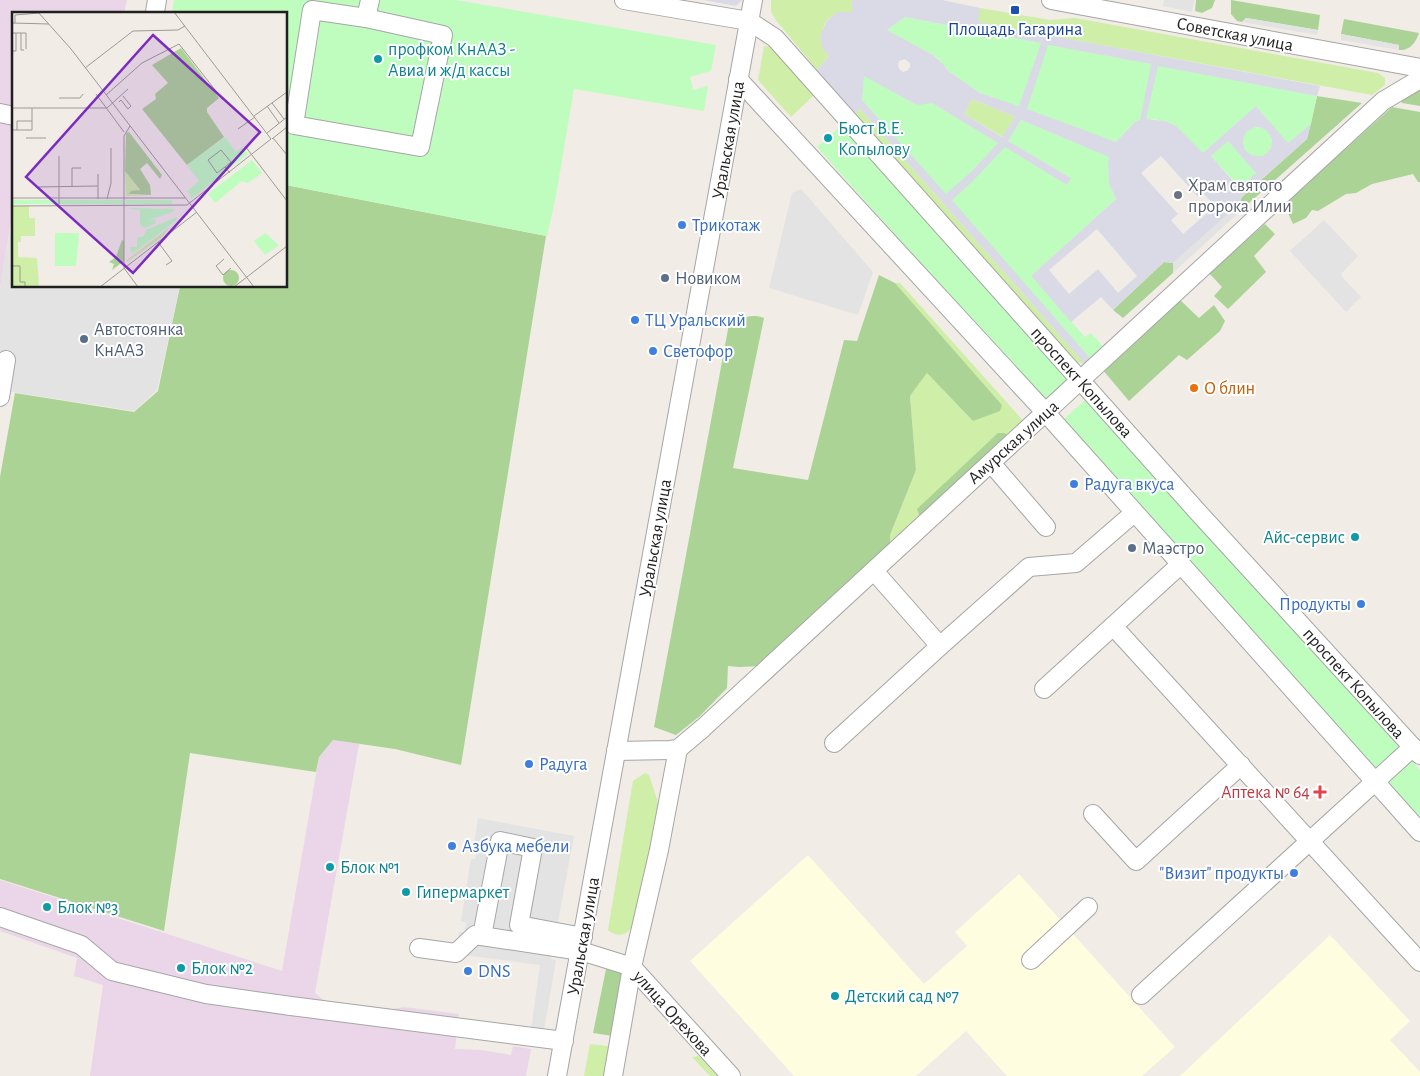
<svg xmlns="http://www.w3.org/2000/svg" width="1420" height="1076" viewBox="0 0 1420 1076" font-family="'Alegreya Sans',sans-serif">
<rect width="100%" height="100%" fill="#f1ece5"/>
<g fill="#ead6e8">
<path d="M0,0H127L124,14H14V204L0,288Z"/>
<path d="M333,740L359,744L315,993L326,1002L392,1009L404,1007L459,1014L455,1049L481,1050L511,1055L513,1046L531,1049L526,1076H90L103,985L74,976L77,958L0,931V880L282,971L319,757Z"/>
</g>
<g fill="#fffddf">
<path d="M808,855L924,984L967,946L955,932L1019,874L1175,1047L1142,1076H1007L966,1031L916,1076H794L690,961Z"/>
<path d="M1330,935L1410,1021L1390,1040L1420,1072V1076H1180Z"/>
</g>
<g fill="#cfeea7">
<path d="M771,0H852V12C832,11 819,21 824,41C825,47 825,52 829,56L817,70L775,19L771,11Z"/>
<path d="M980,8L1050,20L1075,18L1378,73L1385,78V85L1372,95L977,22Z"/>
<path d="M764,46L772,47L814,95L791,117L758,80Z"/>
<path d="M972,99L1015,117L1003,137L964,114Z"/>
<path d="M860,109L1085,364L1076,362L855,113Z"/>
<path d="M895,283H900L1026,424L890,550V535L916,470L910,396L927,373L973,421L1002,405Z"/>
<path d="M645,773L649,775L657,799L658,805L636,921C629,933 621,940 608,930L633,781Z"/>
<path d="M590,1044L615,1047L609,1076H584Z"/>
<path d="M699,1056L717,1076H710L692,1057Z"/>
</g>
<g fill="#acd396">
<path d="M1196,0H1215L1212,8L1202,13L1195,11Z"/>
<path d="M1231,0L1320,15L1318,30L1246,18L1242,22L1237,21L1231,14Z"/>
<path d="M1344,19L1419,33C1416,42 1410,51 1399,50V45L1341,34Z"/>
<path d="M1420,87V106L1402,103L1401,98Z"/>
<path d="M1317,96L1362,103L1249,203L1239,204L1242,197L1307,139Z"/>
<path d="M1392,107L1420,112V182H1418L1413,174L1372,184L1356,193L1346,194L1318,211L1312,210L1306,218L1293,224L1284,204Z"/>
<path d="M286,185L546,236L461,765L395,749L333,740L319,757L316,772L190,753L164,931L0,879V477L15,393L134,412L158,391L180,286H286Z"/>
<path d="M1265,224L1275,234L1254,256L1266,272L1228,309L1214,296L1222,287L1209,273Z"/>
<path d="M1164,262L1173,263V273L1123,318L1113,310Z"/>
<path d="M879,275L895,283L1002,405L1000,411L973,421L927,373L910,396L916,470L890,535V550L762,666L739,667L728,666L727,688L700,716L676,735L654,727L729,324C741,318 751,313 764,318L733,468L808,480L844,340L857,341Z"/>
<path d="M1179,299L1199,318L1214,305L1225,321L1220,331L1187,360L1179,355L1129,401L1102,369Z"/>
<path d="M998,433H1005L1009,438L927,517L919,515L917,509Z"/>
<path d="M606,969L618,970L623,974L613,1036L593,1033Z"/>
</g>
<g fill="#bffdbf">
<path d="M174,0H456L716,45L711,71L690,77L693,90L708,86L704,111L574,89L555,201L547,236L286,185V14H172Z"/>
<path d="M905,17L1317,96L1311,124L1288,144L1256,106L1203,154L1176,126L1155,119H1143L1135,122L1116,142L980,93L947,70L938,58L887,30Z"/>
<path d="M864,75L913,103H932L1067,184L1071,178L1008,141L1021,120L1110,157C1107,171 1108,186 1116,199L1031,276L1085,337L1091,333L1103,346L1090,358L862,100Z"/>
<path d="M841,126L1068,381L1044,402L817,147Z"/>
<circle cx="1257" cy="142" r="15"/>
<path d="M1228,141L1257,173L1240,188L1211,156Z"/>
<path d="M1086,399L1420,770V819L1063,420Z"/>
</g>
<g fill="#e3e3e3">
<path d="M1164,0H1194L1192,12L1163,6Z"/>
<path d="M1246,18L1318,30L1317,35L1242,22Z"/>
<path d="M1341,34L1399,45V50L1341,40Z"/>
<path d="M801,189L873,272L858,315L769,288L792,193Z"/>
<path d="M1249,203L1173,273V263L1239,204Z"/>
<path d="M14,208V286H180L157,390L134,411L0,390V288Z"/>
<path d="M1324,220L1358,256L1341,274L1343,278L1361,297L1346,312L1290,251Z"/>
<path d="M478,818L574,836L551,959L556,960L544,1031L531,1030L540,965L456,954L459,932L465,933L466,922L461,921L471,859H475L478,846L474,844Z"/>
</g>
<g fill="#d9dae6" fill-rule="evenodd">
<path d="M703,0H742L736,6Z"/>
<path d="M852,0H942L980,8L978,22L1320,86L1317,96L1158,66L1146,119L1165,121L1176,126L1203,153L1256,106L1288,143L1311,124L1307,139L1242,197L1239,204L1173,263L1164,262L1113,310L1101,297L1071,322L1031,276L1116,199L1109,184L1108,166L1109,157L1021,120L1008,141L1071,178L1067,185L1005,147L972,182L952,200L1090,358L1085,364L860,109L855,113L826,82L817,70L829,56L823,49L820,37L826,22L832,16L838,12H852ZM905,17L1041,43L1019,106L980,93L947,70L944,65L933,55L887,30ZM1048,45L1151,64L1140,120L1135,122L1116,142L1027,109ZM905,59L910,63V67L907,71L903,72L899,69L898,64L899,61ZM864,76L913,103L919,105L932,103L998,143L973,170L946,194L862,100ZM972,99L1015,117L1002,137L964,114ZM1255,127H1259L1266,130L1272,139L1271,148L1268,152L1262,156H1254L1250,154L1245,150L1243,144V140L1246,132ZM1228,141L1256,173L1239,188L1211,156ZM1161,156L1198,197L1203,193L1215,206L1183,234L1171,220L1178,214L1141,173ZM1097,229L1137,276L1118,293L1098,269L1069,294L1049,270Z"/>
</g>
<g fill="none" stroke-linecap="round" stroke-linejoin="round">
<defs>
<g id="minor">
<path d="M624,0L749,21L775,38L1196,510L1420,755"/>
<path d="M1051,0L1420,68"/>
<path d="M312,10L366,18L443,35L420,147L294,125Z"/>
<path d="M155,12L157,0"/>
<path d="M366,18L370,0"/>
<path d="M738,79L1046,413L1420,832"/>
<path d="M0,113L14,116"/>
<path d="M0,397L6,360"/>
<path d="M991,463L1046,527"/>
<path d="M874,571L940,646"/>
<path d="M1113,626L1420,962"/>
<path d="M1044,689L1180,565"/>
<path d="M834,743L940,646L1029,567L1076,563L1134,513"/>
<path d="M616,751L670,750L678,749L703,728L1383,101L1420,79"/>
<path d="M1093,814L1136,861L1241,765"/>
<path d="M0,917L81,945L112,971L206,994L291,1006L564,1041"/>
<path d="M482,936L500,841L533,848L519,925L583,937"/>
<path d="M419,948L456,953L475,935L581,951L632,967L731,1076"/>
<path d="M1031,960L1088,907"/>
<path d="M1141,995L1413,747"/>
<path d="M557,1076L753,0"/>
<path d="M613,1076L632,967L659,850L678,749"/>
</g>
</defs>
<use href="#minor" stroke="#a6a6a6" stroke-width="20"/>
<use href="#minor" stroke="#fff" stroke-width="18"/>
</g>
<rect fill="#1a4fb4" stroke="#fff" stroke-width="2" x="1010" y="5" width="10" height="10" rx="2.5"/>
<g fill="#0f9aa8" stroke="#fff" stroke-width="2">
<circle cx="378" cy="59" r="5"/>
<circle cx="828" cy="138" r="5"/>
<circle cx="1355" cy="537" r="5"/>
<circle cx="330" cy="867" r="5"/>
<circle cx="406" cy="892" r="5"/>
<circle cx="47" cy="907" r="5"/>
<circle cx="181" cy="968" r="5"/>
<circle cx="835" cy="996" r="5"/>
</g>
<circle fill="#6b7280" stroke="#fff" stroke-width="2" cx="1178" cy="195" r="5"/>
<g fill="#3f7fe0" stroke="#fff" stroke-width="2">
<circle cx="682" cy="225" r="5"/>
<circle cx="635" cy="320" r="5"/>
<circle cx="653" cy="351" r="5"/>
<circle cx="1074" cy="484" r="5"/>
<circle cx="1361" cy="604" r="5"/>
<circle cx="529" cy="764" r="5"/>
<circle cx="452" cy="846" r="5"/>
<circle cx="1294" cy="873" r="5"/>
<circle cx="468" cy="971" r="5"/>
</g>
<g fill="#5c6f8a" stroke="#fff" stroke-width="2">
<circle cx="665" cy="278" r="5"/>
<circle cx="84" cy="339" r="5"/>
<circle cx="1132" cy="548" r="5"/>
</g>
<circle fill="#e8710a" stroke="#fff" stroke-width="2" cx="1194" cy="388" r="5"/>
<path fill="#e0444e" stroke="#fff" stroke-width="2" d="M1317.5 784.5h5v5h5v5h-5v5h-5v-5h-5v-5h5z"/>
<g text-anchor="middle" stroke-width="4" stroke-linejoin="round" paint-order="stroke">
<g font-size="18" fill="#164399" stroke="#fff">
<text x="1015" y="35">Площадь Гагарина</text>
</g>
<g font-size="18" fill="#1f1f1f" stroke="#fff">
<text transform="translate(1235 34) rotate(11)" y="6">Советская улица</text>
<text transform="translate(728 140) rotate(-80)" y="6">Уральская улица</text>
<text transform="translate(1082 382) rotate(48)" y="6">проспект Копылова</text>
<text transform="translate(1013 442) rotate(-42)" y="6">Амурская улица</text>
<text transform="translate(655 538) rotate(-80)" y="6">Уральская улица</text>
<text transform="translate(1354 683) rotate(48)" y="6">проспект Копылова</text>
<text transform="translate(583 936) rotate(-80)" y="6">Уральская улица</text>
<text transform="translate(673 1013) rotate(48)" y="6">улица Орехова</text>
</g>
<g font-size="18" fill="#0d838f" stroke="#fff" text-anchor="start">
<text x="388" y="55">профком КнААЗ -<tspan x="388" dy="21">Авиа и ж/д кассы</tspan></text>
<text x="838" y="134">Бюст В.Е.<tspan x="838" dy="21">Копылову</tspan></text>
<text x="1345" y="543" text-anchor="end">Айс-сервис</text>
<text x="340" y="873">Блок №1</text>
<text x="416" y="898">Гипермаркет</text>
<text x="57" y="913">Блок №3</text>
<text x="191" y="974">Блок №2</text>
<text x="845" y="1002">Детский сад №7</text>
</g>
<g font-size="18" fill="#5b616d" stroke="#fff" text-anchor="start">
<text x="1188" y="191">Храм святого<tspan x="1188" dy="21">пророка Илии</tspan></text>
</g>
<g font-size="18" fill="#366cbe" stroke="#fff" text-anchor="start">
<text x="692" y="231">Трикотаж</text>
<text x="645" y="326">ТЦ Уральский</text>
<text x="663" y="357">Светофор</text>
<text x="1084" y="490">Радуга вкуса</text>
<text x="1351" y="610" text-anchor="end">Продукты</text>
<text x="539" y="770">Радуга</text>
<text x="462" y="852">Азбука мебели</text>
<text x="1284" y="879" text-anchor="end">"Визит" продукты</text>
<text x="478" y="977">DNS</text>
</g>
<g font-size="18" fill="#4e5e75" stroke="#fff" text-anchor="start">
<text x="675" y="284">Новиком</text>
<text x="94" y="335">Автостоянка<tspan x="94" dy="21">КнААЗ</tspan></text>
<text x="1142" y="554">Маэстро</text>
</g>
<g font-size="18" fill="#c56008" stroke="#fff" text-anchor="start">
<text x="1204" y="394">О блин</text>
</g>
<g font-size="18" fill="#be3a42" stroke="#fff" text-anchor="end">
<text x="1310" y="798">Аптека № 64</text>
</g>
</g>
<g transform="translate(12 12)">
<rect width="275" height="275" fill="#f1ece5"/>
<path d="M113,159L128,179H119L118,183H139L114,184ZM0,194H17V206H23V224H9V230H6V245L25,246L27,275H0ZM158,215L150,225L115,250V248Z" fill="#cfeea7"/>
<path d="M169,36L207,86L195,96V100L212,125L175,153L130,97L144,87L143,82L156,71L140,53ZM117,120L150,163L148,167L135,151L128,157L138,173L139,183L117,182L119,179L128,178L113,159L114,121ZM110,228L112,229V249L100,258L102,252L97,250L104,245ZM211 266a8 8 0 1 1 16 0a8 8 0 1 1-16 0Z" fill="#acd396"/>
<path d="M213,125L224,140L230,135L236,142L179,187L178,181L174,180L187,169L175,153ZM240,148L250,161L236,171L230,169L203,191L196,182ZM0,188H111V192H0ZM114,188H160V192H114ZM114,196L161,197L163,199L134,209L143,207L144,211L133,216L128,213V198ZM165,205V208L120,242L118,235H125V226L132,224L134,218ZM43,221H67L64,254H43ZM253,221L267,233L253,243L242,229Z" fill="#bffdbf"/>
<path fill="none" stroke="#9d9a96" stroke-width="1" d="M26,0L59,37L242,275M0,11L37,12M3,11V3L27,1M0,21H14V37M9,21V38H12M0,39H4V21M73,56L121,19L166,18L173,14M84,82L112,120M94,83L130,51L167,32L211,88M47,86H68L71,82M107,90L109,88L116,97L119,94L111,84M260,91L272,107M255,94L267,111M0,96H95L116,77M242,104L275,80M118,114L112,124V256L126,275M226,117L243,105M0,118H20V96M5,118V109H20M255,121L275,105M14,126H34M261,126L275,143M260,127L275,115M233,134L275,189M47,144V193M213,155L205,161L196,148L209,138L219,150L213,155L218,161M86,162V187M24,175L86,174M60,175V156H69M0,186H173M95,187L99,171V136M0,194L175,193L259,127L162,0M146,230L160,249L154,253M212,247L204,254L211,263L219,256M0,254H8V270H13V275M88,275L185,200M222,275L275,234"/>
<path fill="#7b2cbf" fill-opacity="0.15" stroke="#7b2cbf" stroke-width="2.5" d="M141,23L248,120L121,261L14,165Z"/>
<rect width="275" height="275" fill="none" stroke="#1f1f1f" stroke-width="2.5"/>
</g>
</svg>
